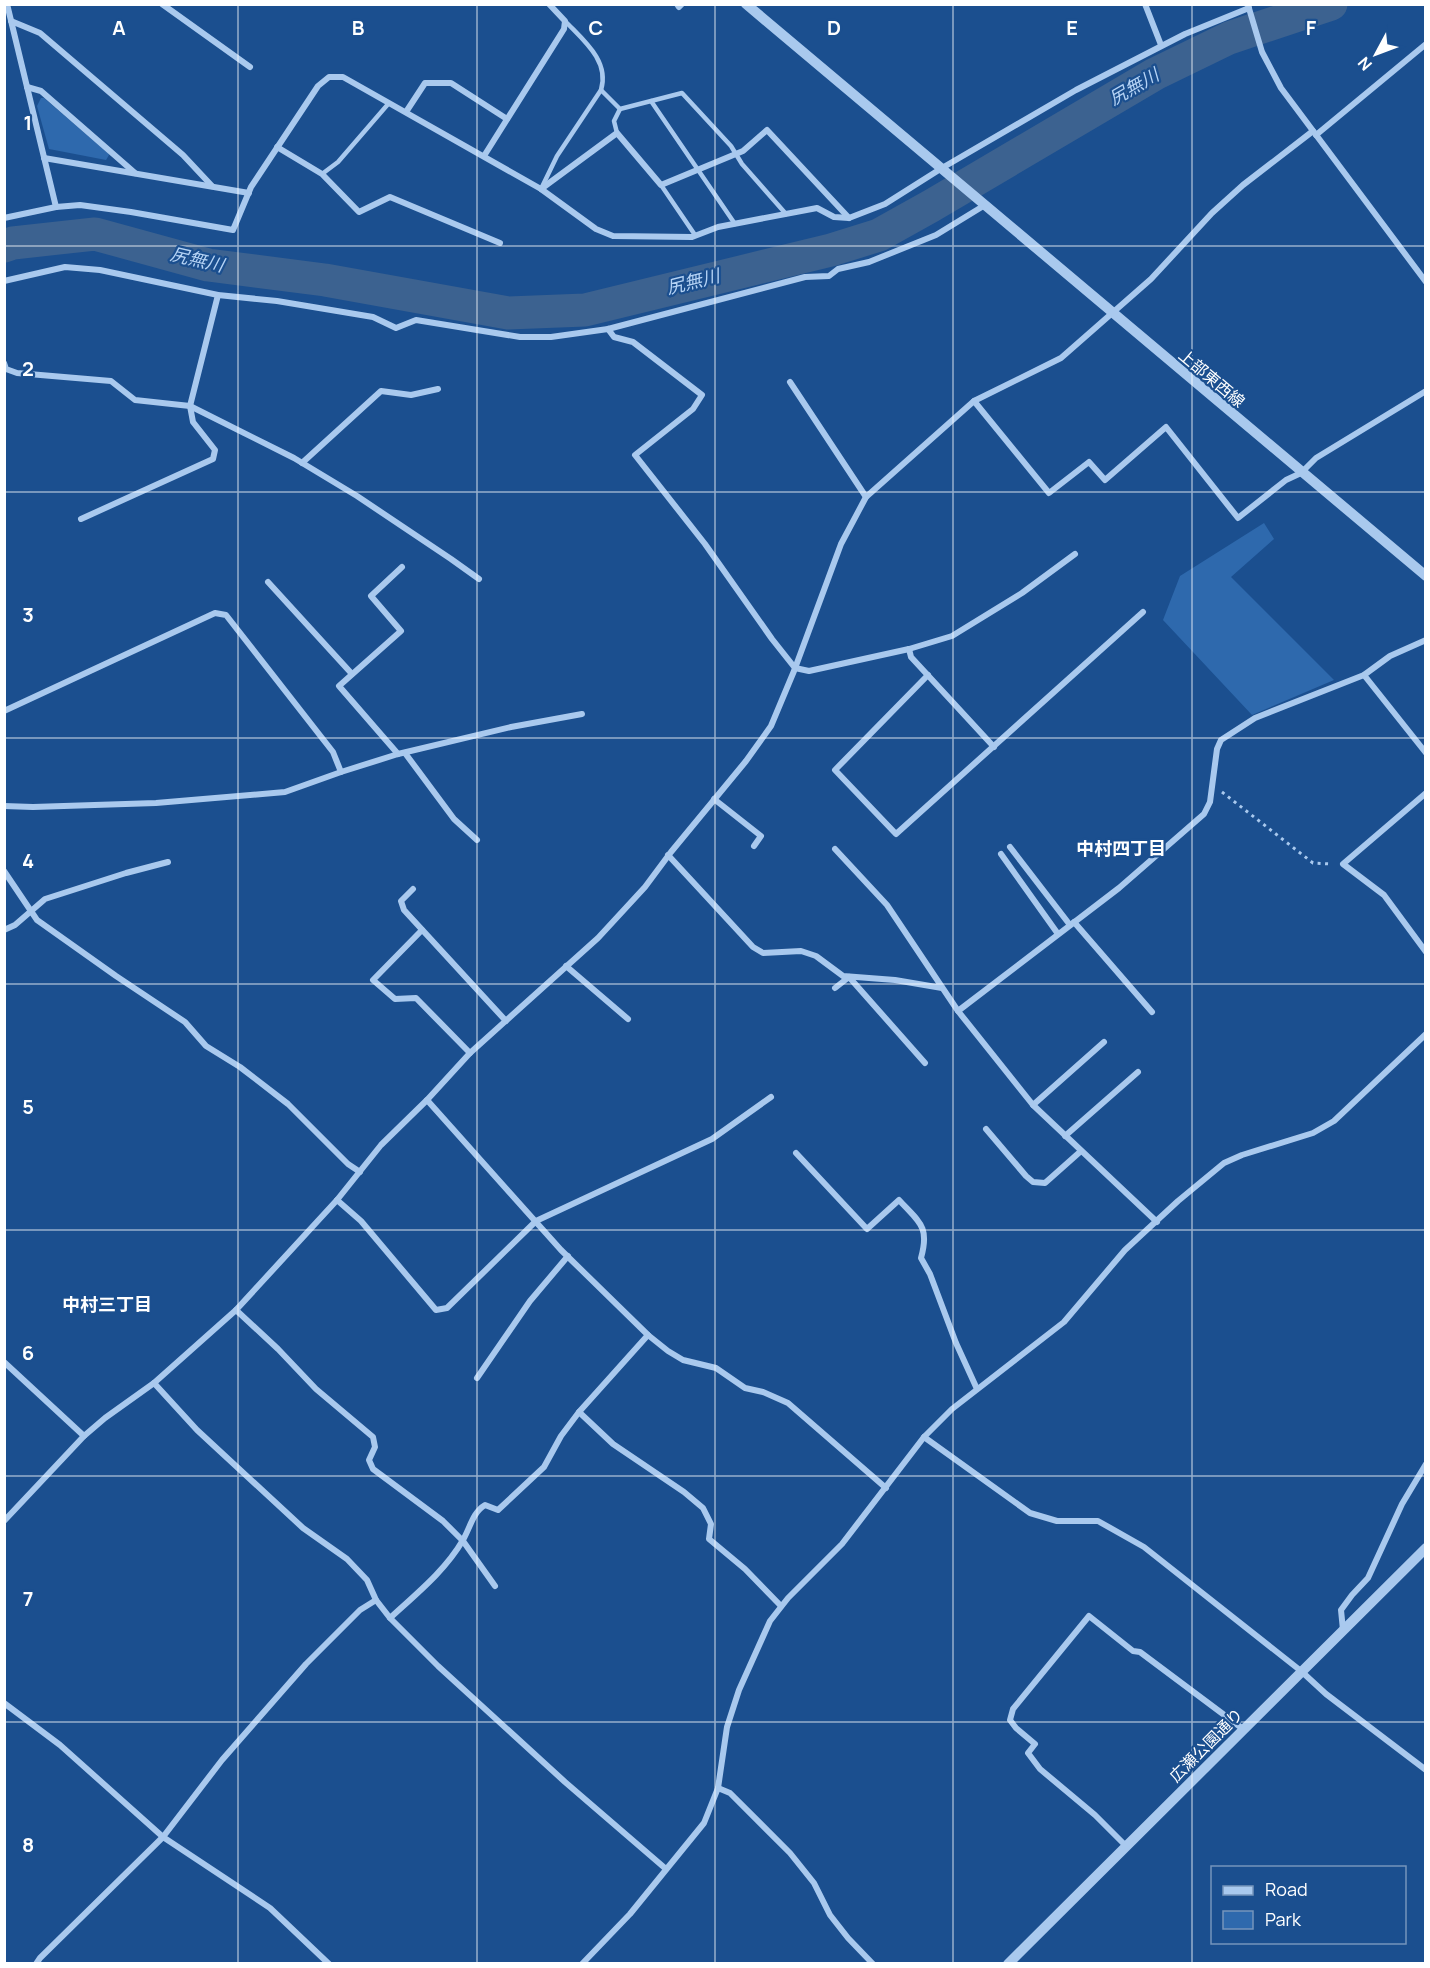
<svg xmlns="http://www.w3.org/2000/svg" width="1430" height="1968" viewBox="0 0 1430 1968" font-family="Manrope,'Noto Sans JP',sans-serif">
<rect width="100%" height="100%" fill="#1b4f8f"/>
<g fill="#2e69ad">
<path d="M41,98H44L108,153L109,155L106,160L49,149L37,106Z"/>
<path d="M1264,523L1274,539L1231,577L1334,680L1252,715L1163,620L1180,576Z"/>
</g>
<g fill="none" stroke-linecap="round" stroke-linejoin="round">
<path stroke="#3c6290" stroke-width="33" d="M4,246L13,243L95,234L208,265L325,280L508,313L585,310L831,250L879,235L931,206L1155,74L1229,38L1331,4"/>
<path stroke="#a9c9ee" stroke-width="3" stroke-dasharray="3 4.5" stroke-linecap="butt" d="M1222,792L1313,863L1332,864"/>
<g stroke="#a9c9ee" stroke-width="4.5">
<path d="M565,21C583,40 610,61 601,90"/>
<path d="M651,101L735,224"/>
<path d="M617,133L614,121L620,109"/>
<path d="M322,174L338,162L389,103"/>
<path d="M661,185L695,235"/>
<path d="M541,189L557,156L601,90L620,109L682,93L731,146L742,164L786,214"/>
</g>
<g stroke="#a9c9ee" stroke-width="6">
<path d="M7,4L56,207"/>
<path d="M162,4L250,67"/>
<path d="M677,4L679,7L682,4"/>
<path d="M1145,4L1161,45"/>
<path d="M1248,5L1262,52L1281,88L1426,282"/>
<path d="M11,21L40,33L183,155L212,186"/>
<path d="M27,87L41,91L135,173"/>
<path d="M406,112L425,83H451L507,119"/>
<path d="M1316,135L1426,44"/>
<path d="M277,147L322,174L359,212L390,197L500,243"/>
<path d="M484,156L564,29L565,21L549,4"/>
<path d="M44,158L249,193"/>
<path d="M541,189L617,133L661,185L743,151L767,130L849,218"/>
<path d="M4,218L56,207L80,205L131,212L233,230L251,187L318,86L329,77H343L541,189L596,229L613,236L692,237L718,227L817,208L834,217L849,218L885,204L942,168L1076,90L1185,34L1249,8"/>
<path d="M4,281L65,267L100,270L218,295L277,301L373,317L396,328L416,320L520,337H551L608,329L805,277L829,276L838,269L869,262L936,235L985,205"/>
<path d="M608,329L614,337L633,342L702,395L693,409L635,455L705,544L772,639L795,668L809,671L909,649L952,636L1022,593L1075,554"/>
<path d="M4,363L6,369L17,373L111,381L135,400L190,406L294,458L357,496L451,559L479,579"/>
<path d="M790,382L866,497"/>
<path d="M974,401L1049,493L1089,462L1105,480L1166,427L1238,518L1286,480L1301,473L1316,458L1426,391"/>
<path d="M302,463L381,391L411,395L438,389"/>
<path d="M81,519L213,459L215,450L193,422L190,406L218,295"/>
<path d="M268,582L352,674"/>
<path d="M909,649L911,657L994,747"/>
<path d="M928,675L835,770L896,834L1143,612"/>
<path d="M1364,675L1426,753"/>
<path d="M4,711L215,613L226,615L333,752L341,772"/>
<path d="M405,753L454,819L477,840"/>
<path d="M398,754L339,686L401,631L371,596L402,567"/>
<path d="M1426,793L1343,864L1384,895L1426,952"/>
<path d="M714,799L761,836L754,846"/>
<path d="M4,806L33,807L156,803L285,792L341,772L398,754L511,727L582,714"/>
<path d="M1010,847L1070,925"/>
<path d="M835,849L887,905L958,1011L1033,1105L1157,1222"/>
<path d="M1001,854L1058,934"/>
<path d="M668,855L753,947L763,953L801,951L816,956L843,976L895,980L942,988"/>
<path d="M4,871L37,920L116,976L185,1022L206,1046L240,1067L288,1104L348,1164L360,1172"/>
<path d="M413,889L401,901L404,910L506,1021"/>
<path d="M1074,922L1152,1012"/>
<path d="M4,930L15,925L45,899L126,873L168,862"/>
<path d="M422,930L373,980L395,999L416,998L470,1053"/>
<path d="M566,966L628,1019"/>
<path d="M835,988L849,977L925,1063"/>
<path d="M958,1011L1119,888L1204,814L1210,802L1217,749L1221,740L1255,718L1364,675L1390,656L1426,640"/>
<path d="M427,1100L561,1250L648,1335L668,1351L683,1360L716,1368L745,1388L763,1392L788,1403L886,1488"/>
<path d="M1033,1105L1104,1042"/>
<path d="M986,1129L1026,1176L1033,1182L1045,1183L1081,1151"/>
<path d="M1065,1136L1138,1072"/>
<path d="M796,1153L867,1229L899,1200C919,1222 930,1226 921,1258L930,1274L956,1343L977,1389"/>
<path d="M337,1200L361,1221L436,1310L447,1308L536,1221L712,1139L771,1097"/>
<path d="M236,1310L278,1349L316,1389L373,1437L375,1447L369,1460L373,1469L443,1521L463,1541L495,1586"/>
<path d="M4,1362L84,1436"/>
<path d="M477,1378L530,1301L568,1256"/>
<path d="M154,1383L197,1430L303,1528L347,1559L367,1580L376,1600L390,1618L438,1666L565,1782L666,1869"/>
<path d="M579,1412L613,1444L684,1492L703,1508L711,1524L709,1539L745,1569L781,1606"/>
<path d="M924,1437L1030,1513L1057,1521H1098L1144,1547L1301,1671L1326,1694L1426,1770"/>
<path d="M4,1521L84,1436L105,1418L154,1383L236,1310L337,1200L381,1145L427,1100L470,1053L598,938L645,887L671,852L746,761L771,726L794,671L841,544L866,497L974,401L1061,358L1151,279L1212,213L1243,185L1313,131"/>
<path d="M390,1618C416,1594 445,1571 463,1540C470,1528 473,1512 485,1505L498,1510L544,1467L561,1436L579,1412L648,1335"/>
<path d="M1343,1630L1341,1610L1352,1595L1368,1578L1402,1504L1426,1464"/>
<path d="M4,1703L60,1745L163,1837L270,1908L329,1964"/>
<path d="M718,1788L730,1793L790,1853L814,1883L830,1915L848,1938L873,1964"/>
<path d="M1126,1846L1095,1815L1040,1769L1028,1753L1035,1744L1016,1728L1010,1720L1013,1709L1089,1616L1133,1651L1140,1652L1243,1729"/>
<path d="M36,1964L40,1958L163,1837L222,1760L306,1664L360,1610L376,1600"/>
<path d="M582,1964L630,1914L704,1823L718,1788L727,1727L739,1690L770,1621L788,1598L842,1544L924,1437L952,1409L1064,1322L1125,1250L1178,1201L1224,1163L1242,1155L1313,1133L1334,1121L1426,1034"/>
</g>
<g stroke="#a9c9ee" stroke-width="10">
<path d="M746,4L1426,576"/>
<path d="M1008,1964L1426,1548"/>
</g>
</g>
<path fill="none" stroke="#fff" stroke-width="1.5" stroke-opacity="0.55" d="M238,4V1964M477,4V1964M715,4V1964M953,4V1964M1192,4V1964M4,246H1426M4,492H1426M4,738H1426M4,984H1426M4,1230H1426M4,1476H1426M4,1722H1426"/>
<g text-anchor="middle" stroke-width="4.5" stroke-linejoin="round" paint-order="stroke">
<g font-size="16" fill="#fff" stroke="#1b4f8f">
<text transform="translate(1212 378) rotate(40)" y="6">上部東西線</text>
<text transform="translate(1206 1745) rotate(-45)" y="6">広瀬公園通り</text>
</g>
<g font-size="18" font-style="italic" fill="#b5d3f5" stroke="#1b4f8f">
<text transform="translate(1134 87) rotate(-30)" y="6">尻無川</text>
<text transform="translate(197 260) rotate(13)" y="6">尻無川</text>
<text transform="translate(693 282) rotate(-14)" y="6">尻無川</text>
</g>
<g font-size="18" font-weight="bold" fill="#fff" stroke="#1b4f8f">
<text x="1121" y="855">中村四丁目</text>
<text x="107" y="1311">中村三丁目</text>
</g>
</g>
<g font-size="20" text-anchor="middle" font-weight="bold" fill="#fff" stroke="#1b4f8f" stroke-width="4.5" stroke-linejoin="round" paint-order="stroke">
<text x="119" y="35">A</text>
<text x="358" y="35">B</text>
<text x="596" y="35">C</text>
<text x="834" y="35">D</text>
<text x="1072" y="35">E</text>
<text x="1311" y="35">F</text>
<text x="28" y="130">1</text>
<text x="28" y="376">2</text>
<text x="28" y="622">3</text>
<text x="28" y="868">4</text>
<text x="28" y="1114">5</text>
<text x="28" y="1360">6</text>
<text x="28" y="1606">7</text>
<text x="28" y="1852">8</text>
</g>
<rect width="1430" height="1968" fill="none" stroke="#ffffff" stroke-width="12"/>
<rect x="1211" y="1866" width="195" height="78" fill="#1b4f8f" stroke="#7695bc" stroke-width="1.5"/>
<rect x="1223" y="1886" width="30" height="9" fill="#a9c9ee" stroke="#7695bc" stroke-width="1.5"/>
<text x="1265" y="1896" font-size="18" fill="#ffffff">Road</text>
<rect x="1223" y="1911" width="30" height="18" fill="#2e69ad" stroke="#7695bc" stroke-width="1.5"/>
<text x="1265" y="1926" font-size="18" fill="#ffffff">Park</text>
<g transform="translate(1376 54) rotate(229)" stroke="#1b4f8f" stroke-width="4.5" paint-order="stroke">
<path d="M0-4.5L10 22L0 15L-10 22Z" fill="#ffffff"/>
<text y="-9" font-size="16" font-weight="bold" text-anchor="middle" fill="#ffffff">N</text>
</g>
</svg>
